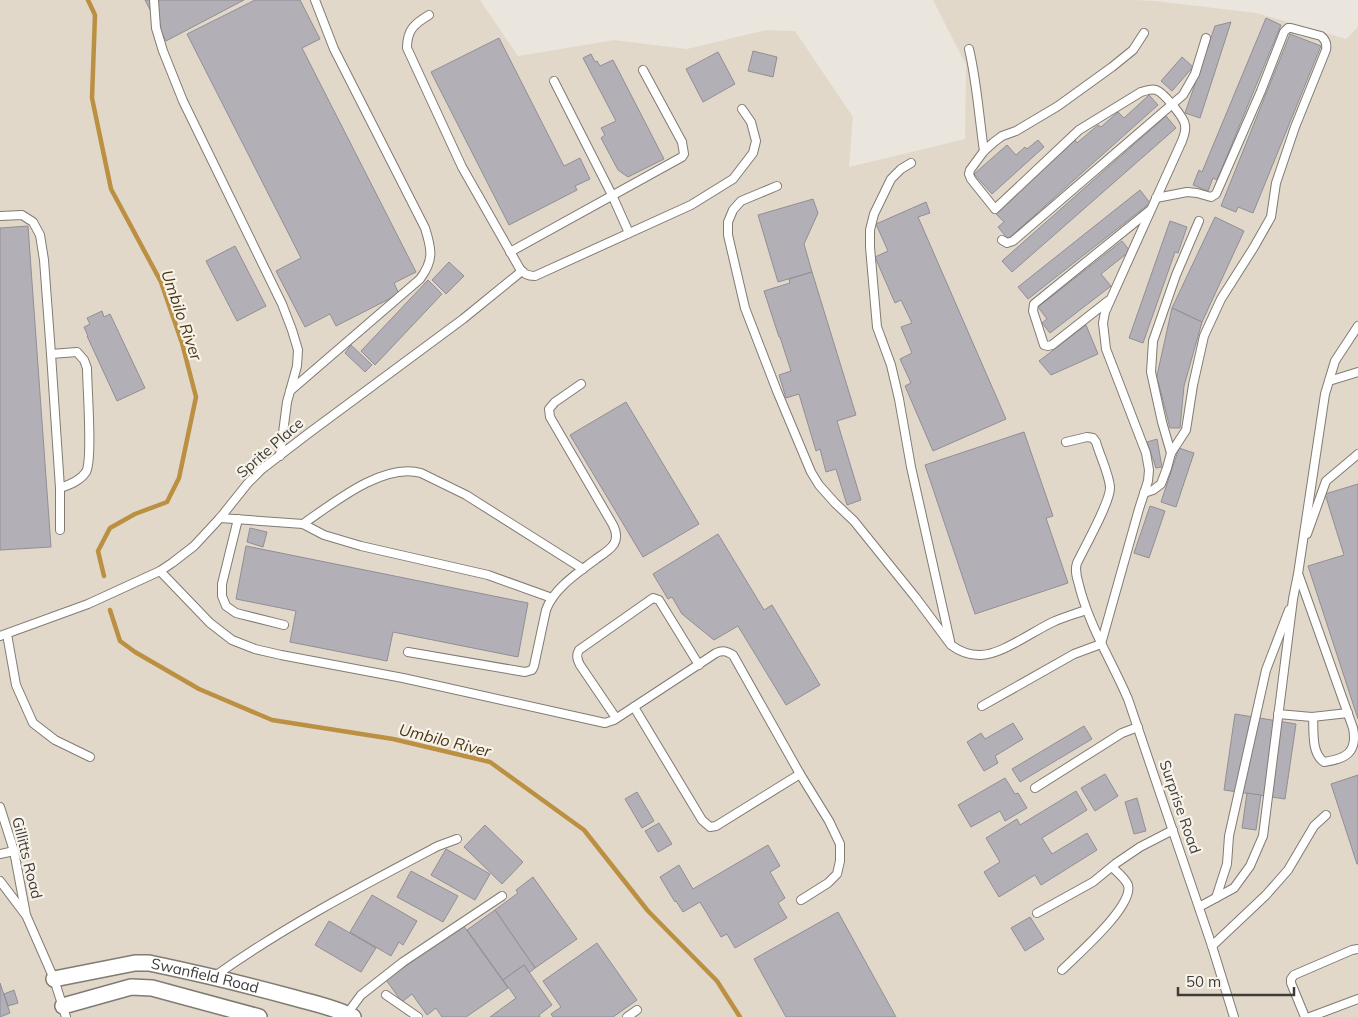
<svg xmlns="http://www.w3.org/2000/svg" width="1358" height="1017" viewBox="0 0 1358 1017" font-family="Mulish,sans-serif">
<rect width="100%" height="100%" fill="#ebe6dd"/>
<path fill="#e2d8c9" d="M0,0H480L518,56L614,40L687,49L766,30L795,31L853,117L849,167L965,139L966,65L933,0H1135L1155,1L1257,13L1346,39L1358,27V1017H0Z"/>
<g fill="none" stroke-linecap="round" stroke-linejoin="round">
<g stroke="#bc9042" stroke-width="4.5">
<path d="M88,0L95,15L92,98L111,189L161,282L182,343L196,397L179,478L167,502L135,514L110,528L98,551L104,576"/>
<path d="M110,610L120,641L135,652L199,689L272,720L393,739L490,762L584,830L648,911L717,981L740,1017"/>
</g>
</g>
<g fill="#b2afb7" stroke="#918e96">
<path d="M145,0H244L166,41Z"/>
<path d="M255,0H300L320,39L302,48L416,272L394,283L399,294L336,326L330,314L305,327L276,271L301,258L187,34Z"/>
<path d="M1266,18L1281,25L1217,180L1213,178L1208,191L1193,185L1199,170L1202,172Z"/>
<path d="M1231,22L1200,118L1185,113L1215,26Z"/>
<path d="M1290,34L1321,46L1253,213L1238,207L1236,212L1221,206Z"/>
<path d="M499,38L564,166L580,158L590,179L575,186L577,190L509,225L431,72Z"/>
<path d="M753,51L777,57L773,77L748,71Z"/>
<path d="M718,52L735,84L703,102L686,69Z"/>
<path d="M591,54L595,62L597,61L600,66L613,60L664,159L628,177L618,170L601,138L605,135L601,128L616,121L583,58Z"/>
<path d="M1182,57L1193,67L1172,91L1161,81Z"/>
<path d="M1149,95L1158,105L1008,239L998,227L1004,222L994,212L1075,140L1077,143L1098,125L1101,127L1118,112L1124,118Z"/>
<path d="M1166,116L1176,128L1012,272L1002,261Z"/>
<path d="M1038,140L1044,147L992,194L974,174L1007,145L1016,155L1025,147L1027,149Z"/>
<path d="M1140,190L1150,203L1028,299L1018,287Z"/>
<path d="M813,199L818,213L804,244L812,272L778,282L758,215Z"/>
<path d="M926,202L930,213L918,217L1006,419L933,451L905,386L911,383L900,359L912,353L901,327L912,323L901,300L895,303L875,257L888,251L876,224Z"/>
<path d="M1215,217L1244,231L1202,322L1172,308Z"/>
<path d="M1170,221L1187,227L1178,253L1175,252L1143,343L1129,338Z"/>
<path d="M28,226L51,547L0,550V228Z"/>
<path d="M1122,241L1130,251L1101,274L1111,286L1050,333L1042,323L1047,319L1038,307Z"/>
<path d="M235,246L266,306L237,321L206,261Z"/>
<path d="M449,262L464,276L446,294L432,280Z"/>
<path d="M812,272L856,415L837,421L861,500L847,505L836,469L826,472L820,449L816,451L799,394L786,398L779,375L791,371L780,337H779L764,291L790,283L789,279Z"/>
<path d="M428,280L442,294L375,365L361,351Z"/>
<path d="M1172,308L1202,322L1184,386L1180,428H1170L1158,381L1156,380Z"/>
<path d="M102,311L104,317L110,314L145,388L117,401L87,336H88L84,327L90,324L87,318Z"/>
<path d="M1086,325L1098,354L1051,375L1039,361Z"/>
<path d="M351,345L372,365L365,372L345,353Z"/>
<path d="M626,402L699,524L643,557L570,435Z"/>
<path d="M1024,432L1053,516L1046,518L1068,583L975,614L925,465Z"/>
<path d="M1157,439L1162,467L1156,468L1147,442Z"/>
<path d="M1179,448L1194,453L1176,507L1161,502Z"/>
<path d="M1358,484V719L1308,566L1344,555L1325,494Z"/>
<path d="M1150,506L1165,511L1149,558L1134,553Z"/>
<path d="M250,528L267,532L263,547L247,542Z"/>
<path d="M718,534L764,610L772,605L820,685L786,705L738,626L714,640L682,614L672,597L668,599L653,574Z"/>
<path d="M246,546L528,603L518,657L393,632L387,661L290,642L296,611L236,599Z"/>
<path d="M1235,714L1296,724L1285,799L1224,790Z"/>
<path d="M1013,723L1023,739L995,756L998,763L984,771L967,742L981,733L985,739Z"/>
<path d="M1084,726L1092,739L1020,782L1012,769Z"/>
<path d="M1105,774L1118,796L1095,811L1081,788Z"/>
<path d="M1358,775V864H1357L1331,784Z"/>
<path d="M1005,778L1015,794L1018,793L1027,808L1005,821L1000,811L971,827L958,805Z"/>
<path d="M1076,791L1087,810L1042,838L1052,854L1087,833L1097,850L1041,885L1035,875L999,897L984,872L1000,862L986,838L1017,819L1020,825Z"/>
<path d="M637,792L654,821L642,828L625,799Z"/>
<path d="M1247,793L1261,795L1256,830L1242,828Z"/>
<path d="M1137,798L1146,831L1134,834L1125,802Z"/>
<path d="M659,823L672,844L658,852L645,831Z"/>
<path d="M485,825L523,862L502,884L464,847Z"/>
<path d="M768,845L780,866L770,872L785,898L778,903L787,918L735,948L727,934L721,937L700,902L683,912L676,901L675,902L660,877L679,865L693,889Z"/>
<path d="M446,849L490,874L475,900L431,875Z"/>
<path d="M411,871L458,896L443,922L397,897Z"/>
<path d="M533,877L577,939L535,968L495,910L518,893L516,890Z"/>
<path d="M372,895L417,921L403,945L399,942L391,956L350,932Z"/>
<path d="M495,910L535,968L529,973L524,965L503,980L467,930Z"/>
<path d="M838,912L896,1017H786L754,959Z"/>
<path d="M1030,917L1044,939L1025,951L1011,928Z"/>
<path d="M329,921L376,948L361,972L315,945Z"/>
<path d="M463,925L508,988L466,1017H442L436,1008L427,1015L412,994L402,1002L386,980Z"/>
<path d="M597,943L637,1000L613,1017H553L551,1014L561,1007L543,981Z"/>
<path d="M524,965L552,1005L539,1015L540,1017H490L516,998L503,980Z"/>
<path d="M0,983L10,1013L0,1017Z"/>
<path d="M14,990L18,1003L8,1006L4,994Z"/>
</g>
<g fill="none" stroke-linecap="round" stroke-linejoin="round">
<defs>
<g id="service">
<path d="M154,0L156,28L163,51L183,101L282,304L292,330L298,350L297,366L287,402L280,456"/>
<path d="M429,15C414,24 407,30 407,48L462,167L520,269C525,274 527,276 535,276L691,205L733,179L753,153L756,141L751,122L742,109"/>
<path d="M969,49C977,83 979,117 984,151"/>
<path d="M554,81L612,195L629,233"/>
<path d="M911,163L901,169L891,179L874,214L870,230V247L877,327L891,365L899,399L911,467L950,641"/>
<path d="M777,186L741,201L733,210L728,222V235L745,308L777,391L811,472L819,485L835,503L854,521L916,598L951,645C959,651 969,655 979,655C1000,656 1033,631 1053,622C1064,617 1075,614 1086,610"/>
<path d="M0,216L22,215L33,222L40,235L44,260L51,354L60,488V530"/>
<path d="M1002,240L1007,243L1013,241L1183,95L1195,74L1206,38"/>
<path d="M510,252L682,157L684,154L682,142L643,70"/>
<path d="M1108,301L1052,345L1048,346L1044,345L1033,311L1034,304L1149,211"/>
<path d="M51,354L77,352L84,360L87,368C87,386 93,460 86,472C80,481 69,485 60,488"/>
<path d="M1329,381L1358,372"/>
<path d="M290,391L420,279C434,260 432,250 425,228L334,49L315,0"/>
<path d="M1066,442L1087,437L1093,438L1096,442C1100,456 1109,474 1110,487C1111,501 1084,548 1077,563C1074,572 1078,580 1080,589C1091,629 1112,662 1128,699L1212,946L1234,1017"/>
<path d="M1171,453L1162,422L1151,372L1153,341L1176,275L1199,221"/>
<path d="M1144,493L1153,490L1161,484L1167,468L1171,453L1186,430L1193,385L1204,336L1221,299L1254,247L1271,217L1276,183L1295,127L1326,50C1327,45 1326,40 1321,36L1291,28H1288L1284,32L1261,91L1216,194L1211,197L1197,193L1187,192L1156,198"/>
<path d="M220,518L303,524L324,535L361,546L488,575L552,598"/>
<path d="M238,519L222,584V596L226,606L236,613L284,625"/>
<path d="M303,524C332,504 383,462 421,473L466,495L583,569"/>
<path d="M1307,534L1326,481L1358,454"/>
<path d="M160,571L210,623L232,640L255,649L281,655L403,678L605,723L614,720L716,653C723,650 726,651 733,655L800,774L829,821L840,844V861L837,874L828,883L801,900"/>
<path d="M1299,576L1353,728C1358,753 1345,759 1324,762C1311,753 1314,731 1313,717"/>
<path d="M7,634L16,685L33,723L55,740L90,757"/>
<path d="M0,636L88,604L160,571L172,563L194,546L220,518L248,483L262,469L309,433L463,319L522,271"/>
<path d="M408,652L525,672L532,670L534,666L546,610C554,588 578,573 596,559C602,555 610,550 614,544C618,537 616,531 613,525L550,417L549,409L555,402L581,384"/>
<path d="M982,706L1074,654L1101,644L1139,509L1148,481L1149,470L1146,453L1106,349L1103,323L1105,312L1182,141C1184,136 1186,130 1185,125C1184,117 1163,92 1156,90C1151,88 1146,91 1141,92L1079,130L995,209L971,179L969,174L970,170L984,151L994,142L1002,136L1016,131L1058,106L1112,67L1133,50L1144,33"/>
<path d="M634,707L702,820L710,827L716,826L800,774"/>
<path d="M1278,714L1312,717L1348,713"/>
<path d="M616,718L580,665C577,659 576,655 579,650L653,598L659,600L699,665"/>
<path d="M1035,788L1122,733L1138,727"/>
<path d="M0,807L14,851L26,915L54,979L66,1017"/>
<path d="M0,854L14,851"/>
<path d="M0,881L25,914"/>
<path d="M1216,898L1227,864L1229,836L1266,670L1289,610"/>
<path d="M1199,907L1234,888L1250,866L1263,836L1293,599L1298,574L1325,394L1335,361L1358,326"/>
<path d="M1037,913L1093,882L1115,864L1140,847L1173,830"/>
<path d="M1212,946L1266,895L1288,870L1314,826L1326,815"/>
<path d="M1062,970C1077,955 1134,906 1128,885C1125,878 1117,872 1112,867"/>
<path d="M215,976C285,926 362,886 438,846L457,839"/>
<path d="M386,995L418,1017"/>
<path d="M347,1014L361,995L403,962L502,896"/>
<path d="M627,1017L637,1010"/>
<path d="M1305,1017L1291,983V979L1294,975L1352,950L1358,949"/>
<path d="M1310,1017L1358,999"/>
</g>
<g id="minor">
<path id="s1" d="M54,979L135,963H149C197,973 244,984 291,997C312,1003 334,1007 353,1017"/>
<path d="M63,1006L131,987L152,988L259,1017"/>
</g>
</defs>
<use href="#service" stroke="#807b73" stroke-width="10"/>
<use href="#minor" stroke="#807b73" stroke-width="18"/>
<use href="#service" stroke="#fff" stroke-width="8"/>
<use href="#minor" stroke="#fff" stroke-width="15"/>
</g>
<g text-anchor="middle" stroke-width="4.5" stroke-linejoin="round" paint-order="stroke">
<g font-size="15" fill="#3e3c39" stroke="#f8f3ea">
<text transform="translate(270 448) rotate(-41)" y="5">Sprite Place</text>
<text transform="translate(1180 807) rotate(71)" y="5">Surprise Road</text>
<text transform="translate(27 858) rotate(76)" y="5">Gillitts Road</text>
<text dy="5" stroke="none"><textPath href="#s1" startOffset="154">Swanfield Road</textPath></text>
</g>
<g font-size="16" font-style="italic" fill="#4a3715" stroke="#f8f3ea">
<text transform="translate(182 315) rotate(71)" y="6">Umbilo River</text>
<text transform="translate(445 740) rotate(14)" y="6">Umbilo River</text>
</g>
</g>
<path d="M1178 987v8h116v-8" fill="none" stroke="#3e3c39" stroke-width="2.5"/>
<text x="1186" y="987" font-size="15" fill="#3e3c39" stroke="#f8f3ea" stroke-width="4" paint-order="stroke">50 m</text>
</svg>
